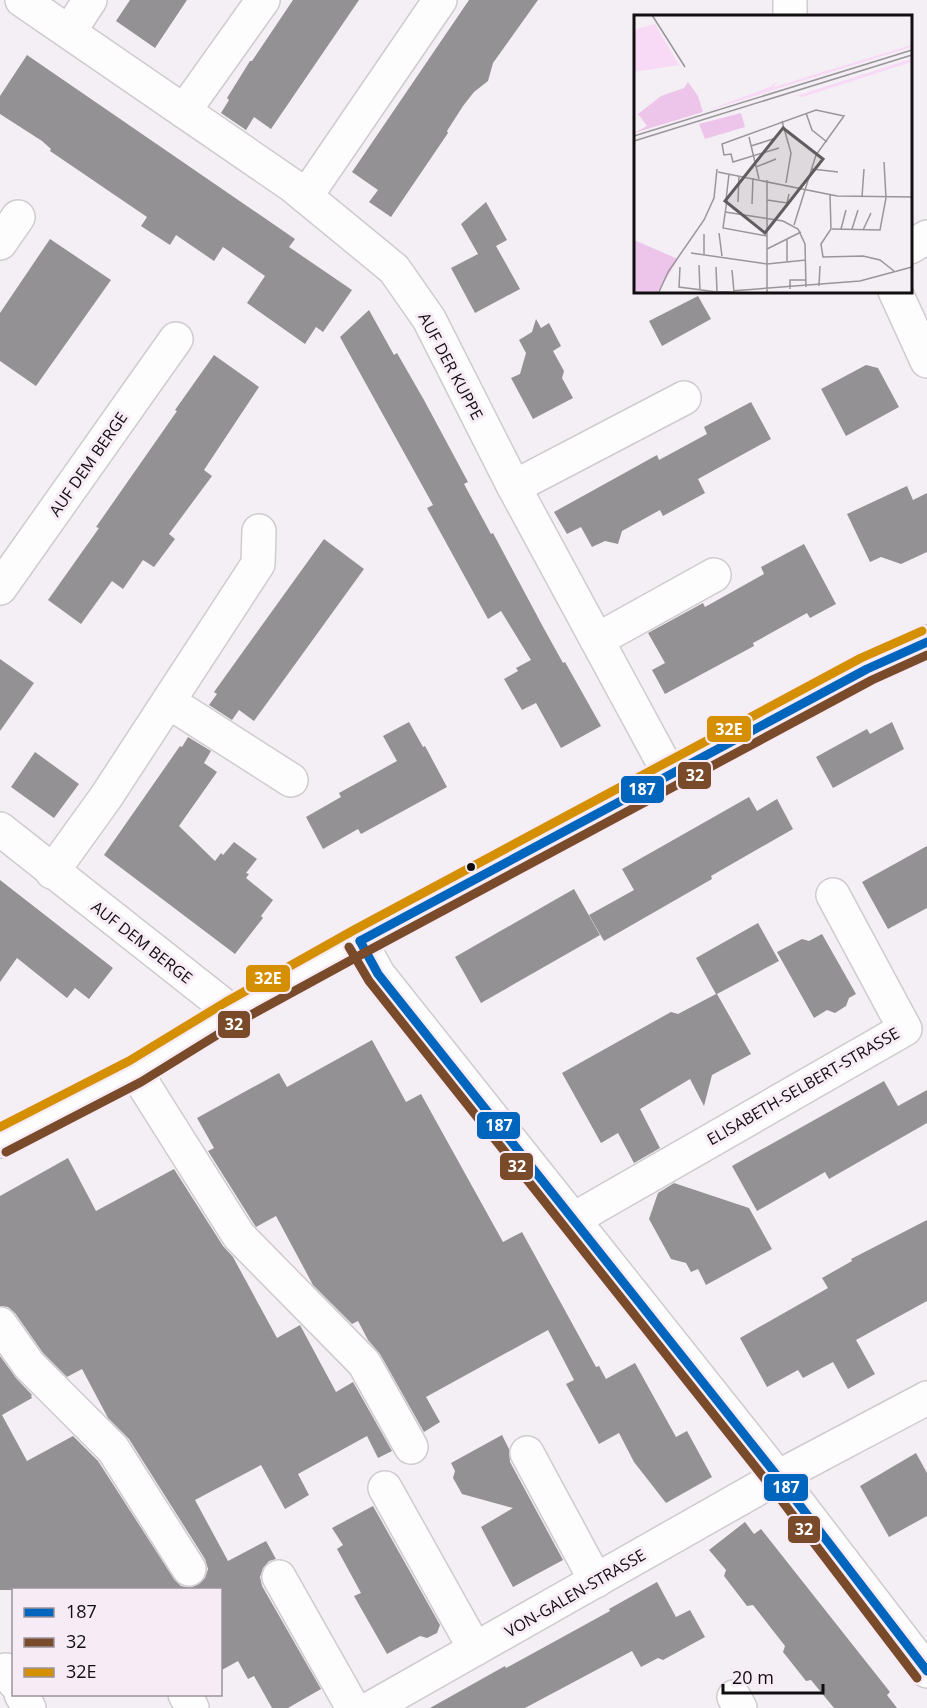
<svg xmlns="http://www.w3.org/2000/svg" width="927" height="1708" viewBox="0 0 927 1708" font-family="'Open Sans',sans-serif">
<rect width="100%" height="100%" fill="#f4eff4"/>
<g fill="#949194">
<path d="M130,0H187L155,48L116,21Z"/>
<path d="M293,0H359L271,129L254,117L246,130L221,113L229,100L227,98L250,61H252Z"/>
<path d="M469,0H538L493,63L488,81L474,92L463,106L447,131L448,133L391,217L369,202L378,190L352,172Z"/>
<path d="M27,55L295,239L289,247L352,290L323,332L316,327L305,344L247,303L265,276L223,247L214,261L176,235L170,245L141,226L147,217L50,151L51,149L42,141L0,114V96Z"/>
<path d="M486,202L507,240L496,246L520,289L475,313L451,268L478,254L461,224Z"/>
<path d="M50,239L111,280L36,386L0,361V313Z"/>
<path d="M698,296L711,319L662,346L649,321Z"/>
<path d="M369,310L394,355L397,353L424,400L468,482L464,484L491,534L493,533L542,625L563,663L565,662L601,726L561,748L536,703L522,710L504,679L518,671L516,668L531,660L501,611L488,619L427,508L433,505L340,337Z"/>
<path d="M536,319L541,328L549,323L561,346L553,351L564,371L562,378L573,398L533,419L511,378L520,374L526,353L519,340L532,332Z"/>
<path d="M214,355L259,387L204,470L212,476L169,534L175,539L154,567L143,560L123,589L112,581L81,624L48,600L99,528L96,527L177,411L175,410Z"/>
<path d="M866,365L878,368L899,407L846,436L821,389Z"/>
<path d="M751,402L771,439L698,479L705,493L663,516L660,510L622,531L618,544L605,541L592,547L581,527L567,534L554,512L657,455L659,460L707,434L704,427Z"/>
<path d="M907,486L913,500L927,493V552L901,564L881,557L870,562L847,514Z"/>
<path d="M324,539L364,569L254,721L239,710L232,720L209,705L217,694L214,692Z"/>
<path d="M804,544L836,604L810,618L807,613L753,643L754,646L665,694L652,670L665,663L648,633L703,603L705,607L764,574L761,567Z"/>
<path d="M0,659L34,683L0,731Z"/>
<path d="M409,722L423,747L425,746L447,787L361,834L358,829L323,849L306,817L341,797L339,793L397,761L383,736Z"/>
<path d="M892,722L904,749L833,788L816,757L867,729L870,734Z"/>
<path d="M188,737L211,751L204,763L217,772L179,826L215,861L221,853L223,855L234,842L257,859L246,873L249,874L246,878L273,900L261,916L263,918L235,954L104,855L180,746L182,747Z"/>
<path d="M35,752L79,784L54,818L11,787Z"/>
<path d="M749,797L757,811L777,799L793,829L711,876L712,879L604,941L589,915L634,890L622,869Z"/>
<path d="M927,846V908L888,929L862,882Z"/>
<path d="M0,880L113,968L89,999L75,988L67,998L17,958L0,982Z"/>
<path d="M574,889L600,935L481,1003L455,957Z"/>
<path d="M758,923L779,961L717,994L751,1054L712,1075L704,1106L690,1079L640,1109L660,1148L634,1163L618,1133L601,1143L562,1073L671,1012L678,1014L716,994L696,958Z"/>
<path d="M822,934L856,994L849,998L846,1006L835,1013L827,1010L814,1018L777,952L802,939L809,941Z"/>
<path d="M372,1040L406,1102L421,1094L503,1242L522,1232L596,1367L599,1366L606,1379L635,1363L676,1437L687,1431L712,1477L666,1503L634,1462L619,1433L599,1444L566,1384L574,1380L548,1330L426,1397L440,1422L424,1432L380,1354L368,1340L358,1321L352,1324L313,1285L276,1216L256,1227L254,1224L208,1151L214,1148L197,1118L279,1073L287,1087Z"/>
<path d="M884,1081L898,1106L927,1090V1123L829,1179L825,1172L757,1211L732,1166Z"/>
<path d="M68,1158L96,1211L174,1169L223,1246L233,1257L277,1338L300,1325L336,1392L353,1382L392,1451L378,1458L367,1436L298,1474L309,1495L285,1509L261,1465L195,1500L228,1561L266,1541L276,1559L269,1561L263,1568L260,1577L262,1586L321,1689L288,1708H272L254,1676L248,1679L238,1661L220,1671V1590H0V1356L16,1378L32,1395L31,1396L32,1398L2,1415L27,1461L73,1436L98,1461L174,1579L181,1586L190,1588L199,1584L205,1578L208,1569L205,1559L129,1439L108,1418L82,1369L67,1377L43,1353L15,1313L8,1307L0,1306V1196Z"/>
<path d="M674,1183L749,1208L772,1249L706,1285L698,1269L691,1272L686,1263L671,1259L649,1219L658,1193Z"/>
<path d="M927,1220V1301L856,1340L875,1374L848,1389L833,1362L803,1378L798,1370L767,1387L740,1338L828,1288L822,1278L852,1261L851,1259Z"/>
<path d="M502,1435L509,1449L510,1462L563,1560L513,1587L481,1527L513,1508L462,1494L453,1478L455,1471L451,1463Z"/>
<path d="M916,1453L927,1473V1516L889,1537L860,1486Z"/>
<path d="M373,1506L440,1625L437,1633L427,1638L420,1636L387,1654L354,1596L361,1593L337,1549L343,1545L332,1528Z"/>
<path d="M745,1522L754,1534L761,1529L890,1692L887,1695L897,1708H834L811,1680L806,1681L783,1652L785,1646L753,1605L747,1606L724,1576L726,1570L709,1550Z"/>
<path d="M657,1582L676,1617L690,1610L705,1637L663,1660L658,1658L641,1667L632,1651L525,1708H430L505,1666L506,1668L610,1611L609,1609Z"/>
</g>
<g fill="none" stroke-linecap="round" stroke-linejoin="round">
<defs>
<g id="minor">
<path d="M22,0L293,186L394,269L429,319L514,487L670,775"/>
<path d="M790,16V0"/>
<path d="M69,32L90,0"/>
<path d="M184,111L263,0"/>
<path d="M306,196L440,0"/>
<path d="M0,243L18,217"/>
<path d="M910,247L927,237"/>
<path d="M895,291L927,361"/>
<path d="M514,487L684,398"/>
<path d="M0,588L176,339"/>
<path d="M597,640L714,575"/>
<path d="M169,702L291,780"/>
<path d="M0,829L232,1012"/>
<path d="M52,872L106,797L258,564L259,531"/>
<path d="M360,941L378,974L778,1477L927,1671"/>
<path d="M135,1071L239,1236L364,1363L411,1447"/>
<path d="M0,1141L135,1071L232,1012L360,941L867,669L927,642"/>
<path d="M574,1219L905,1029L833,895"/>
<path d="M0,1324L29,1365L113,1449L189,1569"/>
<path d="M527,1453L596,1581"/>
<path d="M385,1488L475,1649"/>
<path d="M279,1577L353,1708"/>
<path d="M6,1670L14,1682"/>
<path d="M21,1694L29,1708"/>
<path d="M185,1694L192,1708"/>
<path d="M734,1697L740,1708"/>
<path d="M371,1708L778,1477L927,1398"/>
</g>
</defs>
<use href="#minor" stroke="#d0cbcf" stroke-width="36"/>
<use href="#minor" stroke="#fdfdfd" stroke-width="33"/>
<defs>
<g id="bus-1">
<path d="M360,941L378,974L778,1477L927,1671"/>
<path d="M360,941L867,669L927,642"/>
</g>
<g id="bus-2">
<path d="M349,947L369,981L769,1484L917,1678"/>
<path d="M6,1152L141,1082L238,1022L366,952L872,680L927,655"/>
</g>
<path id="bus-3" d="M0,1127L129,1061L226,1002L354,930L861,658L922,631"/>
</defs>
<use href="#bus-1" stroke="#f7ecf6" stroke-width="14"/>
<use href="#bus-2" stroke="#f7ecf6" stroke-width="14"/>
<use href="#bus-3" stroke="#f7ecf6" stroke-width="14"/>
<use href="#bus-1" stroke="#0065bd" stroke-width="9"/>
<use href="#bus-2" stroke="#7a4b2a" stroke-width="9"/>
<use href="#bus-3" stroke="#d48f03" stroke-width="9"/>
</g>
<circle fill="#110e11" stroke="#f7ecf6" stroke-width="2" cx="471" cy="867" r="5"/>
<g text-anchor="middle" stroke-width="6" stroke-linejoin="round" paint-order="stroke">
<g font-size="16" fill="#110e11" stroke="#f7ecf6">
<text transform="translate(451 366) rotate(62)" y="6">AUF DER KUPPE</text>
<text transform="translate(88 464) rotate(-55)" y="6">AUF DEM BERGE</text>
<text transform="translate(142 942) rotate(38)" y="6">AUF DEM BERGE</text>
<text transform="translate(803 1086) rotate(-30)" y="6">ELISABETH-SELBERT-STRASSE</text>
<text transform="translate(575 1593) rotate(-30)" y="6">VON-GALEN-STRASSE</text>
</g>
</g>
<g transform="translate(634 15)">
<rect width="278" height="278" fill="#f4eff4"/>
<path d="M21,9L45,50L0,57V15ZM277,30V32L69,97L136,72L142,67L140,72ZM277,44V47L169,82L162,81Z" fill="#f8d9f6"/>
<path d="M54,67L64,81L69,97L0,118L13,111L4,99L27,81L50,73ZM107,98L111,112L71,124L65,109ZM0,225L44,244L24,277H0Z" fill="#eec5ea"/>
<path fill="none" stroke="#999599" stroke-width="1.5" d="M18,0L51,52M172,98L178,115L193,127M148,106L157,138L152,168M0,121L278,35M115,122L125,164M0,126L278,40M117,131L142,123M145,133L99,147L97,139L90,140L88,129L182,95L210,101L182,140L160,210M122,152L142,144M178,154L204,157M84,157L203,181L278,182M196,180L197,214L187,229L189,242L229,241L246,245L260,256M228,182L230,154M92,185L95,159M93,185L89,213L133,221M133,185L153,188L155,179M104,187L105,161M118,189L119,163M91,197L149,206L164,214L171,229L172,272M278,200V237M198,214L246,215L252,183L250,147M207,214L212,195M218,214L224,195M229,215L237,198M85,218L88,241M133,234L167,217M57,238L133,249L172,245M70,239V219M153,246V224M65,250L66,276M46,252L45,272L83,277L226,266L278,252M82,252L83,277M98,255L100,277M185,271L186,251M156,274V265H172M25,277L34,257L70,205L80,183L83,154M133,277V165"/>
<path fill="#605d60" fill-opacity="0.15" stroke="#605d60" stroke-width="3" d="M149,113L189,144L131,218L91,186Z"/>
<rect width="278" height="278" fill="none" stroke="#110e11" stroke-width="3"/>
</g>
<g stroke="#f7ecf6" stroke-width="2">
<rect x="706" y="715" width="46" height="28" rx="6" fill="#d48f03"/>
<rect x="677" y="761" width="35" height="29" rx="6" fill="#7a4b2a"/>
<rect x="620" y="775" width="45" height="29" rx="6" fill="#0065bd"/>
<rect x="245" y="964" width="46" height="29" rx="6" fill="#d48f03"/>
<rect x="217" y="1010" width="34" height="29" rx="6" fill="#7a4b2a"/>
<rect x="476" y="1111" width="45" height="29" rx="6" fill="#0065bd"/>
<rect x="499" y="1152" width="35" height="29" rx="6" fill="#7a4b2a"/>
<rect x="763" y="1473" width="46" height="29" rx="6" fill="#0065bd"/>
<rect x="787" y="1515" width="34" height="29" rx="6" fill="#7a4b2a"/>
</g>
<g font-size="16" text-anchor="middle" font-weight="bold" fill="#fff">
<text x="729" y="735">32E</text>
<text x="695" y="781">32</text>
<text x="642" y="795">187</text>
<text x="268" y="984">32E</text>
<text x="234" y="1030">32</text>
<text x="499" y="1131">187</text>
<text x="517" y="1172">32</text>
<text x="786" y="1493">187</text>
<text x="804" y="1535">32</text>
</g>
<rect x="12" y="1588" width="210" height="108" fill="#f7ecf6" stroke="#9b939a" stroke-width="1.5"/>
<rect x="24" y="1608" width="30" height="9" fill="#0065bd" stroke="#9b939a" stroke-width="1.5"/>
<text x="66" y="1618" font-size="18" fill="#110e11">187</text>
<rect x="24" y="1638" width="30" height="9" fill="#7a4b2a" stroke="#9b939a" stroke-width="1.5"/>
<text x="66" y="1648" font-size="18" fill="#110e11">32</text>
<rect x="24" y="1668" width="30" height="9" fill="#d48f03" stroke="#9b939a" stroke-width="1.5"/>
<text x="66" y="1678" font-size="18" fill="#110e11">32E</text>
<path d="M723 1684v9h100v-9" fill="none" stroke="#110e11" stroke-width="3"/>
<text x="732" y="1684" font-size="18" fill="#110e11" stroke="#f7ecf6" stroke-width="4.5" paint-order="stroke">20 m</text>
</svg>
